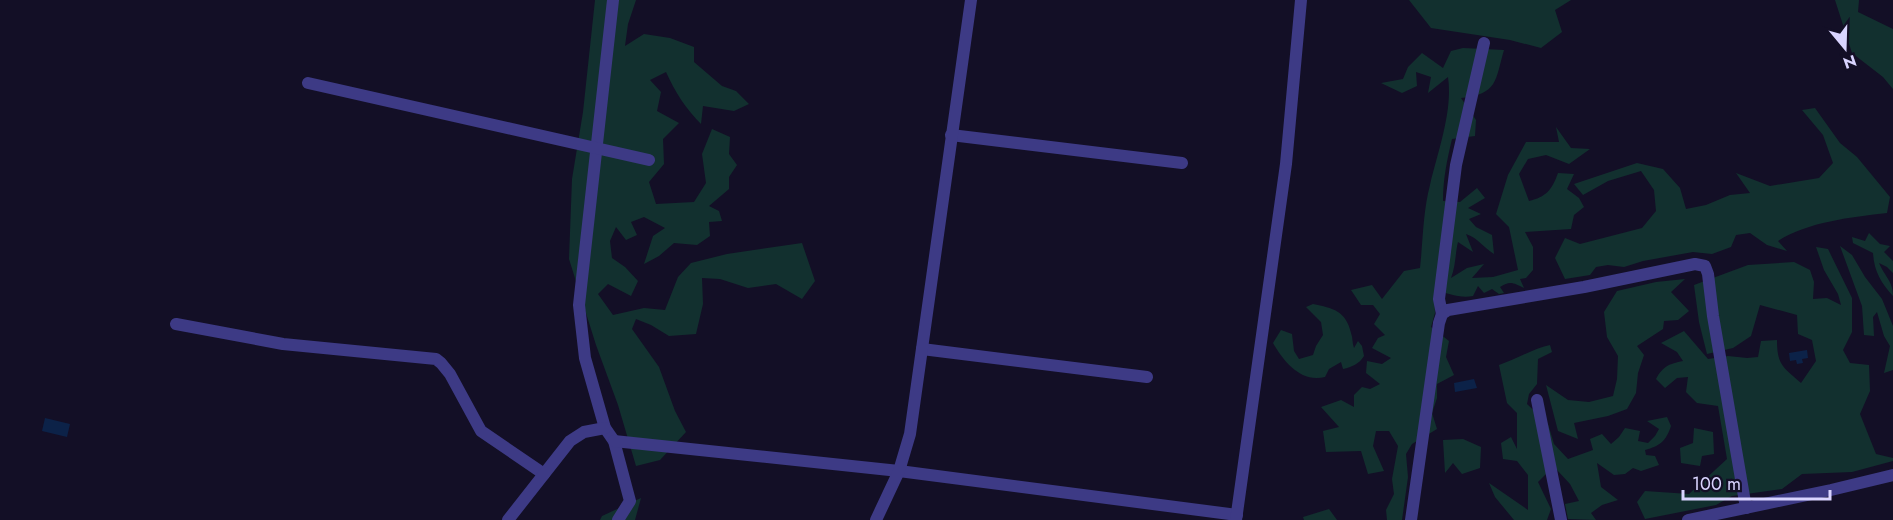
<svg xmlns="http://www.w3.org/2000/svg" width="1893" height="520" viewBox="0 0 1893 520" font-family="Jost,sans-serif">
<rect width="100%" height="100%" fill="#130f26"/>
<g fill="#12302f">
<path d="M595,0H636L628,24L625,46L644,34L670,38L694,47V62L722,86L736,91L749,104L734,111L703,106L701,124C686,109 675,92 666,72L650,80L661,92L657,111L679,123L663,139L664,164L649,182L656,204L694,202L706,183L702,154L712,129L730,137L729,154L737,165L729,177V189L709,206L719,211L722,221L709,222L710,236L697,245L674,243L659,256L644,264L653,236L665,228L644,217L631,222L637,235L626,240L616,227L610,241L612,258L625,267L638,281L631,296L608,284L598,294L613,315L644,308L665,310L678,277L691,263L727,254L802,243L815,281L802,299L776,284L748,288L720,279L702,278L703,304L696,334L669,336L651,325L636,319L632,329L659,367L675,411L686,432L660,460L636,466L618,405L596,345L569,259L572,179L583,112Z"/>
<path d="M1409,0H1571L1555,10L1562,32L1541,48L1510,40L1431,28Z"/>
<path d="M1835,0H1859L1858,12L1893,29V89L1883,77L1852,53Z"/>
<path d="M1463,48L1504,50C1495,81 1498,94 1461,98L1476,120L1475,136L1452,139C1447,160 1443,179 1443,201L1460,202L1477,188L1485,198L1468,208L1481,214L1469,219L1476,227L1492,235L1494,254C1483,247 1478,238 1466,234L1473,252L1458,242C1455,254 1456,265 1451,278L1467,268L1484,264L1472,278L1493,277L1518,270L1509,227L1496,214L1508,175L1526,142H1559L1556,127L1571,148L1590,149L1569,164L1546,155L1528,159L1519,174L1529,201C1546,197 1552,190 1558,173L1574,174L1567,189L1579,198L1584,207L1574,215L1571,229L1525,232L1533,247V270L1526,278L1520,279L1524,288C1514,283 1510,280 1500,287L1504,293L1499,294L1492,289L1484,293L1478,286L1473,296C1459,299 1448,292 1434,291L1435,313L1431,327L1449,341L1446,357L1454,375L1437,384V398L1432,413L1437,429L1412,444L1406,454L1408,477L1402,520H1387L1386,510L1394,494L1392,479L1398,446L1389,431H1376L1373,446L1384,471L1368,474L1361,451L1326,452L1323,431L1339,427L1321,407L1341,400L1354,407V395L1362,387L1370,389L1380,384L1366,373L1367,361L1382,364L1391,358L1372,348L1378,338L1385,335L1374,324L1380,314L1373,305H1361L1351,290L1372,285L1382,299L1404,271L1420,268C1423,241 1423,211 1430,185C1438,151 1453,111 1448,77L1428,93L1431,77L1416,72L1417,86L1402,93L1381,83L1403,79L1408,67L1422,53L1443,68L1451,51Z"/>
<path d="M1815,108L1840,143L1857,157L1890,197L1887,213C1852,217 1807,222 1778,241L1787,251L1767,245L1750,233L1736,235L1731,247L1712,254L1693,252L1643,261L1624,267L1608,265L1596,267L1590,275L1565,279L1555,258L1565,238L1580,244L1642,228L1656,211L1654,190L1641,171L1608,181L1583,195L1574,184L1637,163L1663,169L1680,188L1686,209L1706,205L1730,195L1750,193L1736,173L1770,186L1819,178L1833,163L1823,135L1802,110Z"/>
<path d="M1869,233L1880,244L1890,246L1884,252L1893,261V273L1887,267L1879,263C1885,277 1893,281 1893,296C1881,283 1874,271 1873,253L1853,243L1852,237L1865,241Z"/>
<path d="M1840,246L1852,255L1865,277L1882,299L1893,326V370L1884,373L1890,346L1884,336L1877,312L1873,317L1874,336L1864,335L1862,306Z"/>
<path d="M1816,247L1828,249L1852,298V332L1843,350L1850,363L1869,365L1870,391L1860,414L1876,454L1893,458V461L1852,472L1802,474L1782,489L1732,496L1716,505L1645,519L1637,502L1645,491L1689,494L1727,459L1718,406L1697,403L1686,392L1688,377L1677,378L1665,388L1656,379C1663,366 1669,364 1683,361L1677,352L1661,343L1684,331L1708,359L1728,356L1747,358L1758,357L1761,341L1777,340C1777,365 1783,367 1801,383L1816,361L1812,340L1798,334L1797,315L1760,305L1751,336L1733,348L1707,354L1699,322L1694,285L1748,265L1794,262L1810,270L1814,282L1813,299L1827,298L1841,305L1838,294L1824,270Z"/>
<path d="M1685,279L1671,292L1689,311L1678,320L1664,321L1663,329L1637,346L1644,355L1638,373L1636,393L1627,409L1608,416L1574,423L1578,439L1558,431L1546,385L1568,400L1589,402L1613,396L1617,379L1618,356L1607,337L1604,312L1617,291L1656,282Z"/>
<path d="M1313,304C1333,308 1346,311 1351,333C1353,338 1352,343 1354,348L1358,341L1362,346L1364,356C1359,364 1352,367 1343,369L1341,362L1329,369L1325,377C1301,383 1284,362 1273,343L1281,330L1292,334L1294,351L1299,359L1313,355L1316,346L1323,335L1321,322L1306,307Z"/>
<path d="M1550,345L1552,352L1538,359L1537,384L1529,394L1527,404L1548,424L1554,444L1568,459L1593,450L1590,439L1602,434L1611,444L1619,437L1625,428L1640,431L1638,441L1648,443L1655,436L1659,429L1647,421L1667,417L1671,426C1666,441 1660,446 1645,450L1646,455L1655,456L1659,465L1641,471L1633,468L1625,474L1614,475L1597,463L1601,487L1618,500L1602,505L1591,513L1596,520L1568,519L1565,504L1579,501L1570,484L1557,470L1546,474L1538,482L1551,509L1547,520H1514L1495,497L1489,483L1528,510V475L1517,461L1503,459L1501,443L1511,437L1517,449V413L1507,403L1499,365C1517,359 1532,349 1550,345Z"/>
<path d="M1694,428L1713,432L1714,454L1702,456L1700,466L1681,463L1680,448L1693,443Z"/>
<path d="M1463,439L1481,447L1480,468L1462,474L1453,463L1445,473L1443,440Z"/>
<path d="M641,498L635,520H600L602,516Z"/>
<path d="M1329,509L1337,520H1304L1303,517Z"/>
</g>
<g fill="#0c2248">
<path d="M1807,350L1808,358L1802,359L1803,363L1797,364L1796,360L1790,361L1789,353Z"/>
<path d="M1474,379L1477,388L1455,392L1454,383Z"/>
<path d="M45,418L70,424L67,437L42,431Z"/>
</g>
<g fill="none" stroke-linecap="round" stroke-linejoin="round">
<g stroke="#3d3a85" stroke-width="12">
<path d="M613,0L579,305L585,358L605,428L614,441L630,501L618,520"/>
<path d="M308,83L649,160"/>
<path d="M951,135L1182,163"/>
<path d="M1442,314L1439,299L1456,165L1484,43"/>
<path d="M176,324L283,344L436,359L441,363L450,374L481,431L544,474"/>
<path d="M922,349L1147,377"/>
<path d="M1537,400L1561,520"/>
<path d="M614,441L899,471L1237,515"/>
<path d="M508,520L570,441L584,432L605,428"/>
<path d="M876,520L899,471L910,434L971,0"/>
<path d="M1236,520L1286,164L1301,0"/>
<path d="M1411,520L1439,323L1442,314L1448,310L1584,287L1695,264L1705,266L1708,274L1713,316L1746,508"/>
<path d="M1688,520L1831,490L1893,475"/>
</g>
</g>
<g transform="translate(1845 48) rotate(161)" stroke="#130f26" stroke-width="4.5" paint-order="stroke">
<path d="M0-4.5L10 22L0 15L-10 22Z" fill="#d9d4ff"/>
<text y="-9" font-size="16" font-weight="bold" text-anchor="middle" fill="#d9d4ff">N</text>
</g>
<path d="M1683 490v9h147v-9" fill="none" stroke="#d9d4ff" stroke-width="3"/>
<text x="1692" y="490" font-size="18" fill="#d9d4ff" stroke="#130f26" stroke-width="4.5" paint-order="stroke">100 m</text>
</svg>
